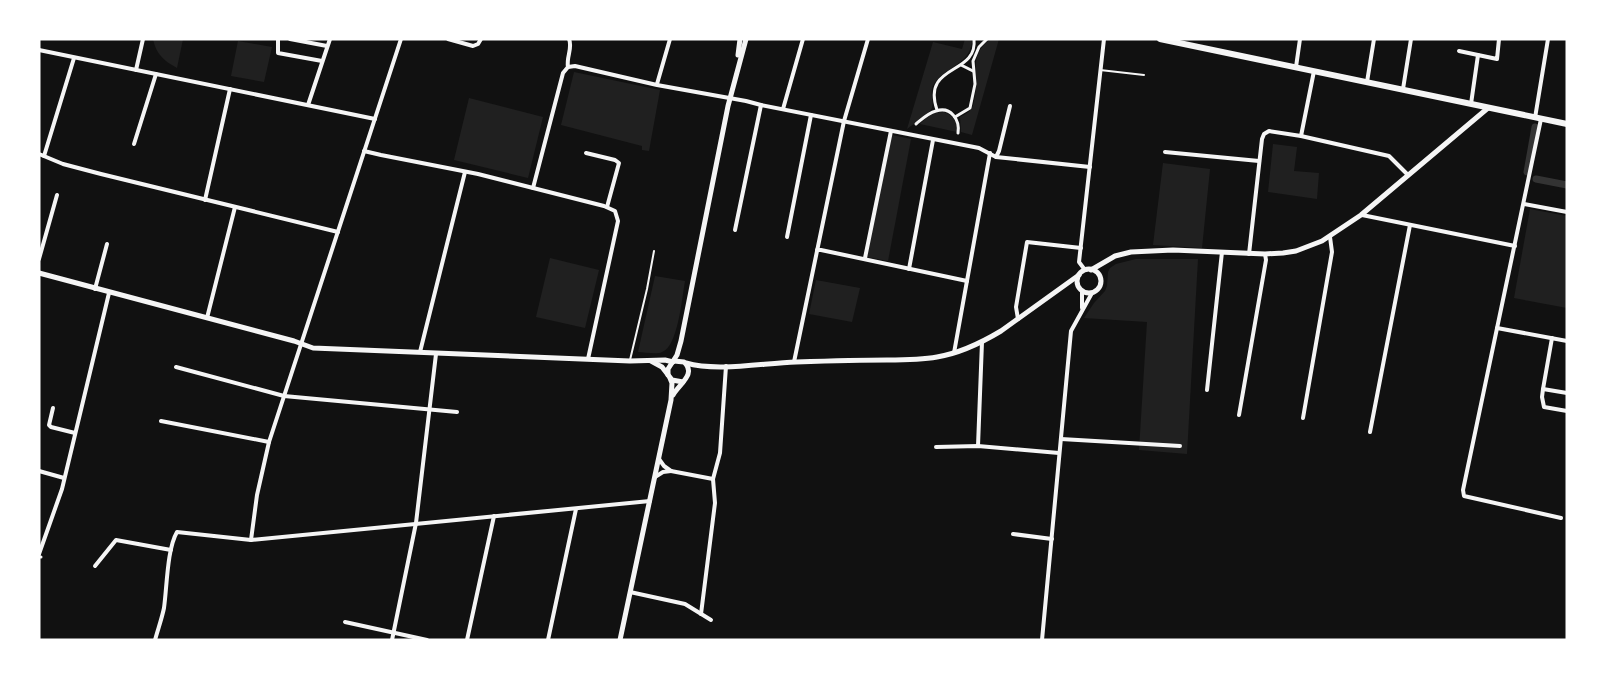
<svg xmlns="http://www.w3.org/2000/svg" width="1606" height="679" viewBox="0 0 1606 679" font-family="Barlow,sans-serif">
<rect width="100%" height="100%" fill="#111"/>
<g fill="#202020">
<path d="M153,39H183L177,68C164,61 156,54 153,39Z"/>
<path d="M965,39H972C972,62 949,66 936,81C927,92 935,99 932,108C927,117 914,123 907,129L933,42L962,49Z"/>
<path d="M990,39H999L972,135L961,132L960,117C963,115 969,113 971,109C973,107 974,102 974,100C981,74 966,59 990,39Z"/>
<path d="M238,41L272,47L264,82L231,76Z"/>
<path d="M574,72L660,90L649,151L642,150V146L561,125Z"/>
<path d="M469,98L543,117L528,178L454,160Z"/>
<path d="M944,112C954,116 957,121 957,132L920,124C927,116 934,112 944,112Z"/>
<path d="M892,135L911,139L888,261L867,257Z"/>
<path d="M1273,144L1297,147L1294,171L1319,173L1317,199L1268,192Z"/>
<path d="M1163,163L1210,169L1202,248L1153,245Z"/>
<path d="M1530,209L1567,216V308L1514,298Z"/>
<path d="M550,258L599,270L585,328L536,317Z"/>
<path d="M1136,259H1198L1187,454L1139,450L1147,322L1084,318L1094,303L1105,291L1107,286L1108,272L1110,268L1116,264Z"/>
<path d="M655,276L685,281C682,297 678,347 662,352C656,355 645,352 638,352Z"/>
<path d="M816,280L860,288L852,322L809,314Z"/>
</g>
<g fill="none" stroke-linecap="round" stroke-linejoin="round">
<g stroke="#333" stroke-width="7">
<path d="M1527,172L1535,127"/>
<path d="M1536,179L1567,185"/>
</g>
<g stroke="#f5f5f5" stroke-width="2">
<path d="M1100,70L1144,75"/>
<path d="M630,360L647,289L654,251"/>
</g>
<g stroke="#f5f5f5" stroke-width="3">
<path d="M961,65L973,71"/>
<path d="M937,110C921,63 978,76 974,39"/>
<path d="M955,117L970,108L975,84L973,61L979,47L987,39"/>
<path d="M916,124C922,119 928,113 936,111C951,106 960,120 958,133"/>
<path d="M39,557H41"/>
</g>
<g stroke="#f5f5f5" stroke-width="4">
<path d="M278,39V53L322,61"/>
<path d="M290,39L327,46"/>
<path d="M448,39L473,46L478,44L481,39"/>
<path d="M39,50L375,119"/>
<path d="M1459,51L1478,55"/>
<path d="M568,67L575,66L657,85L746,101L761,105L979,148L996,157L1090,167"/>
<path d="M1296,67L1300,39"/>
<path d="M136,70L143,39"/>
<path d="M1367,82L1374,39"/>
<path d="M657,84L670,39"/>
<path d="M1403,89L1411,39"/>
<path d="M1471,104L1478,55L1497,59L1499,39"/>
<path d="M308,105L330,39"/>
<path d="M783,109L803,39"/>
<path d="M1535,118L1548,39"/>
<path d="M1541,119L1463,490L1464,496L1561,518"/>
<path d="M1301,136L1314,71"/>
<path d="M134,144L156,74"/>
<path d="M364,151L381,155L478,174L604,206L615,211L618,221L588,359"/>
<path d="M1165,152L1259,161"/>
<path d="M586,153L615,160L619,163L607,207"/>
<path d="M39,154L63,164L101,174L338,232"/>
<path d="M44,156L74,58"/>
<path d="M996,157L999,151L1010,106"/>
<path d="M533,188L563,73L568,67C566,57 573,48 569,39"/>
<path d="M205,200L230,89"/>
<path d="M1524,204L1567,212"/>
<path d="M1362,215L1515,246"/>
<path d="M735,230L761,105"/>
<path d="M787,237L811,115"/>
<path d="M817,250H821L967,281"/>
<path d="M1249,254L1262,139L1264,134L1269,131L1301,136L1389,156L1408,175"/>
<path d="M865,258L891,131"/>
<path d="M39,259L57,195"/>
<path d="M909,269L933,140"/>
<path d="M1085,270L1079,262L1104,39"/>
<path d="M95,289L107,244"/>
<path d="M1082,291V308"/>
<path d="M207,318L235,207"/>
<path d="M1018,319L1016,307L1027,242L1081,248"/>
<path d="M1497,328L1567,341"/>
<path d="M1552,338L1543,389L1542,397L1544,407L1567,411"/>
<path d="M420,352L465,172"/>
<path d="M954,353L990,153"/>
<path d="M794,362L844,121L868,39"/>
<path d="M176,367L284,396L457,412"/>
<path d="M1543,389L1567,393"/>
<path d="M1207,390L1222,252"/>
<path d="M53,408L49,425L51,427L75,433"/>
<path d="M1239,415L1266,260L1265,254"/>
<path d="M1303,418L1332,252L1330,237"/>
<path d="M161,421L269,442"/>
<path d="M1370,432L1410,225"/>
<path d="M1061,439L1180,446"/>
<path d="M978,446L982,342"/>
<path d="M936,447L978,446L1059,453"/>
<path d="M39,471L64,478"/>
<path d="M671,471L713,479"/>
<path d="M655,477L663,472L671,471L664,466L659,459"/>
<path d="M1013,534L1052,539"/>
<path d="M251,540L257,495L269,442L401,39"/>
<path d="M39,554L62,489L109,293"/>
<path d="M95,566L116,540L171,550"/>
<path d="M630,592L685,604L711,620"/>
<path d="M701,614L715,503L713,479L720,453L726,366"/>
<path d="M345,622L427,640"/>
<path d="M155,640C158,629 162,618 164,608C167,587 167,549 177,532L251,540L650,501"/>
<path d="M392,640L416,523L436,354"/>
<path d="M467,640L494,516"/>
<path d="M548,640L576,509"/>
<path d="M1042,640L1071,331L1092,293"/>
</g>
<g stroke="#f5f5f5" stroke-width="5">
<path d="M738,55L740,39"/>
<circle cx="1089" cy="281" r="12"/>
<path d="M1091,270L1115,256L1131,252L1173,250L1265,254L1283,253L1296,251L1322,241L1361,215L1488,108"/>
<path d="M39,273L294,341L313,348L630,361L665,360L673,362"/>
<path d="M651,361L662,367L672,380L683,382"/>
<path d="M686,363C717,372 763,363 796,362C826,361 857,360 887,360C904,360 921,360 937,357C961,353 981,343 1001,331L1079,275"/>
<path d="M668,375V369L677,355L681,341L728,106L746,39"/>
<path d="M673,395C679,384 697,374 684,362L674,361"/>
<path d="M620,640L671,400L672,383L670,378"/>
</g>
<path stroke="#f5f5f5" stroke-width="6" d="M1160,39L1567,124"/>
</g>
<rect width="1606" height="679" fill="none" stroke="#ffffff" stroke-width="81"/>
</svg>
